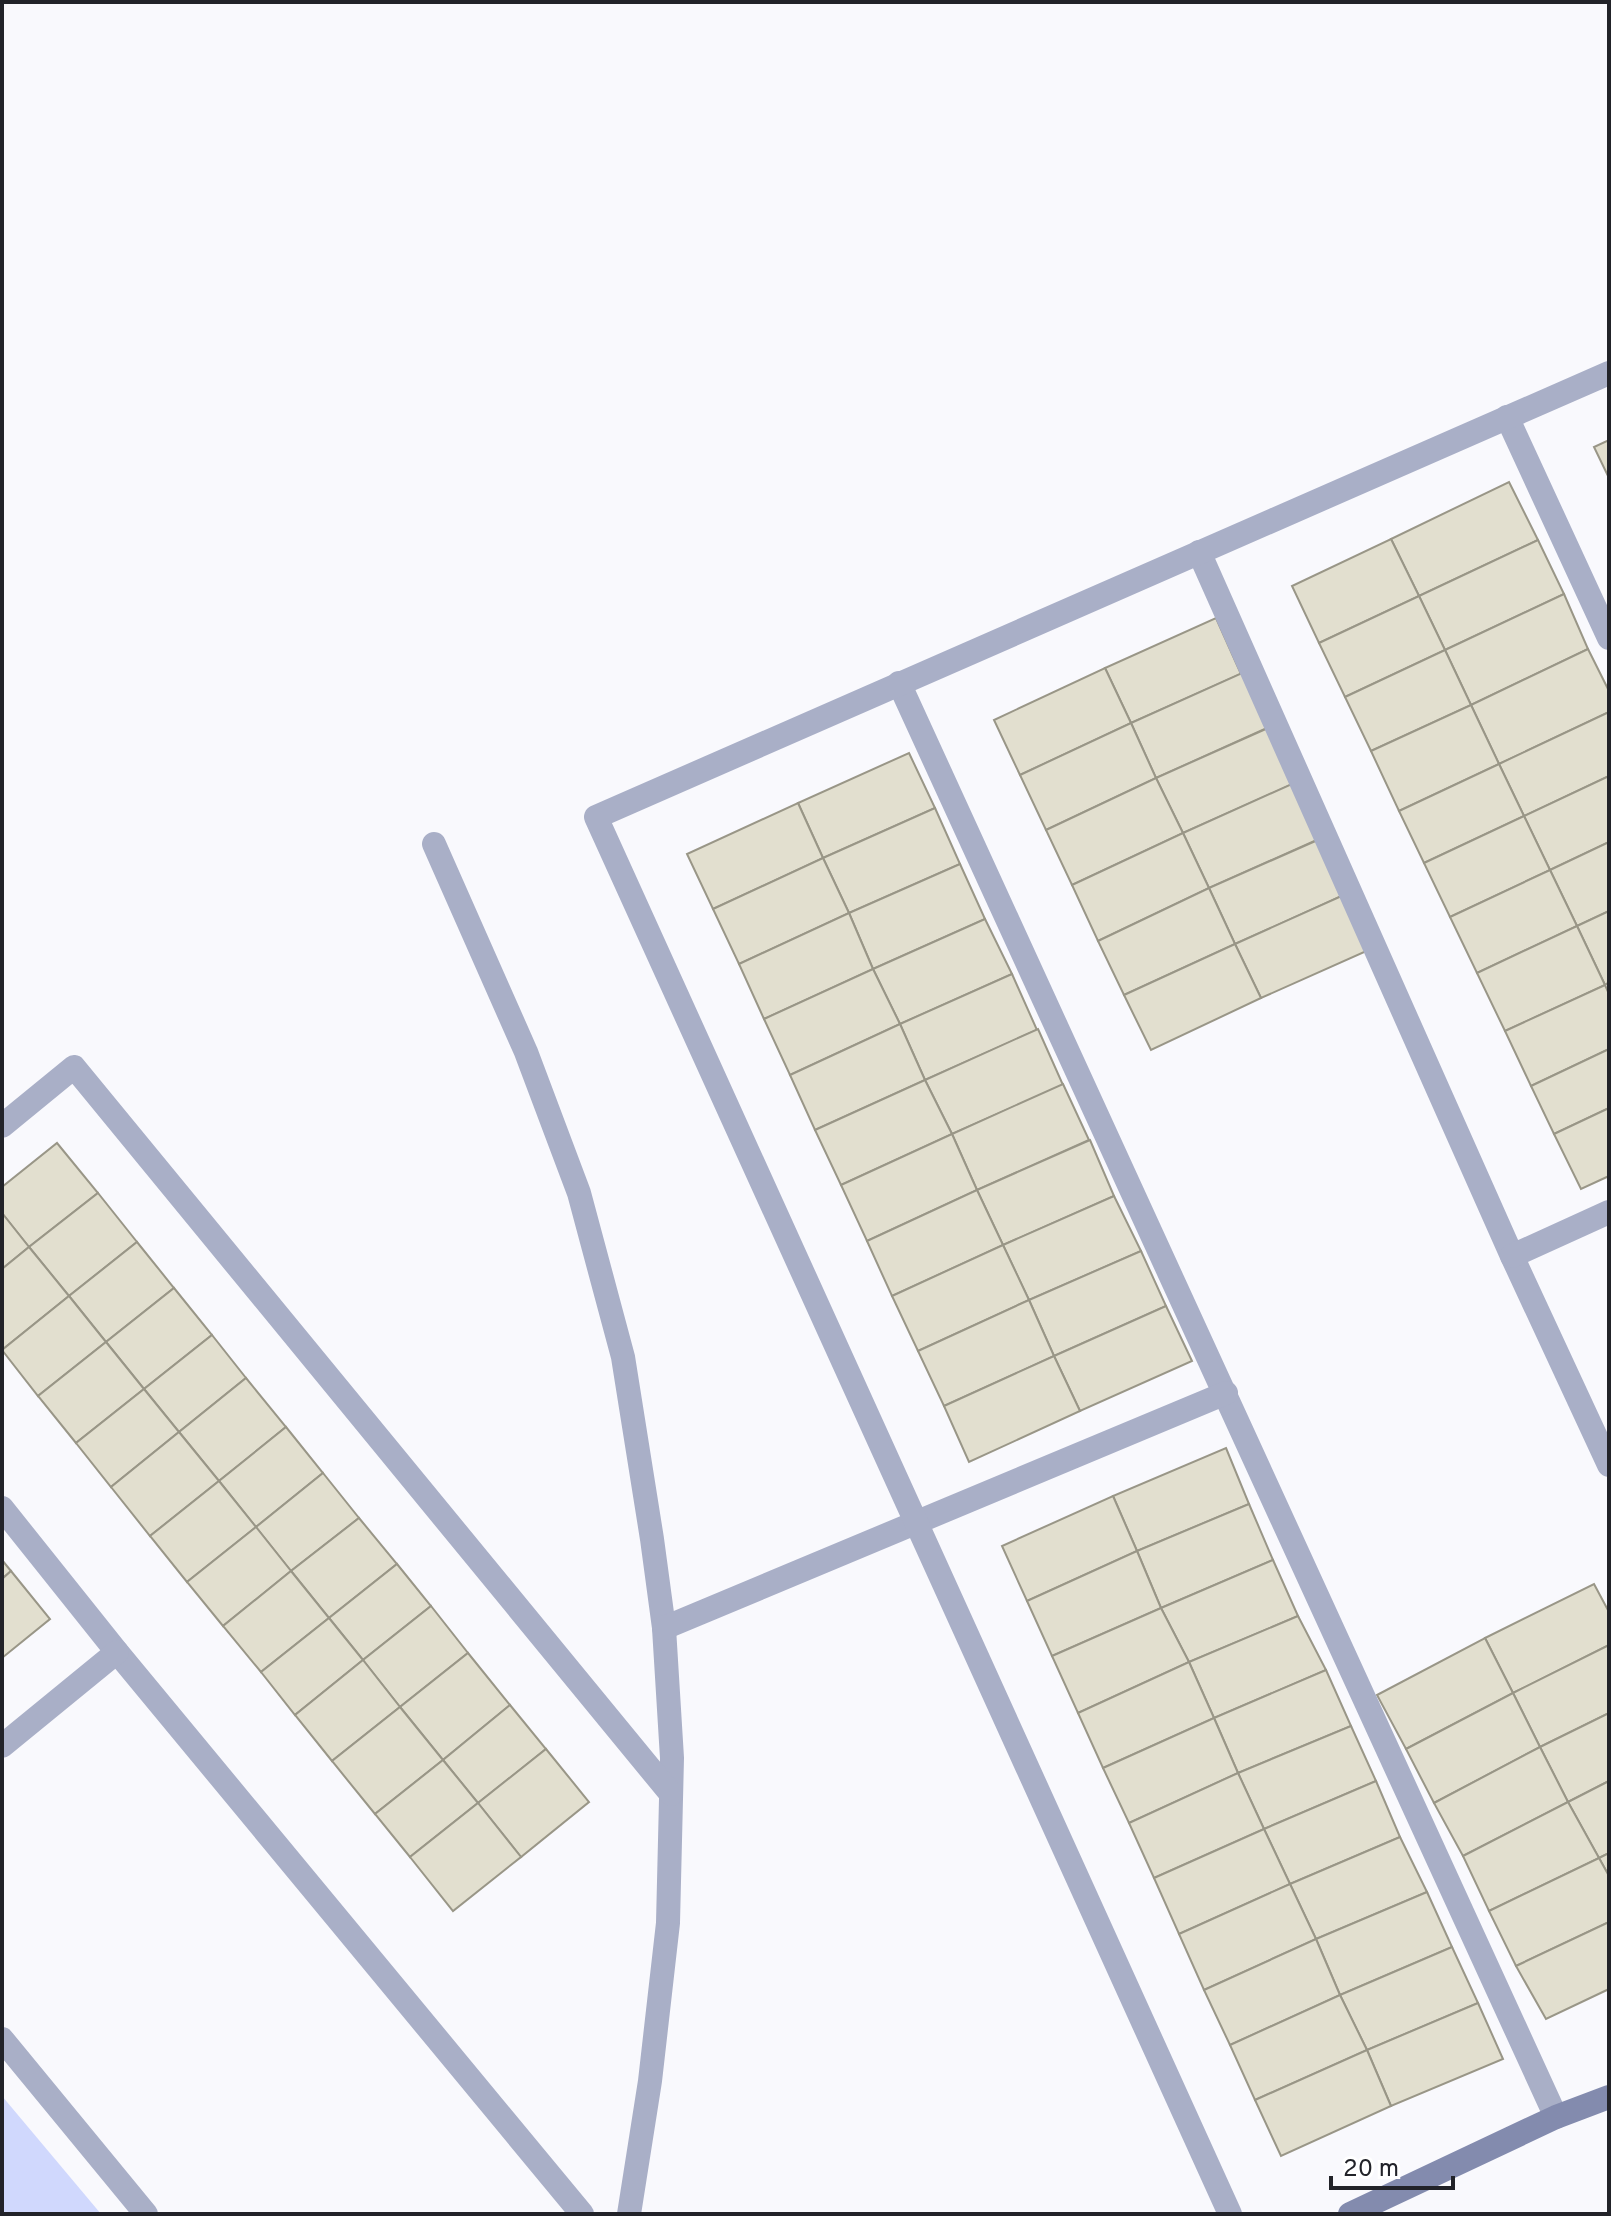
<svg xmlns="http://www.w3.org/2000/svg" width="1611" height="2216" viewBox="0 0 1611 2216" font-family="Overpass,sans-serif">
<rect width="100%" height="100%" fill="#f9f9fd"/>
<path fill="#d0d8fd" d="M2,2096L101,2214H2Z"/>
<g fill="#e2dfcf" stroke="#999687" stroke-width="2">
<path d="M1609,440V478L1594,447Z"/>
<path d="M1509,482L1538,540L1419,596L1391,539Z"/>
<path d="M1391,539L1419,596L1319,643L1292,586Z"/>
<path d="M1538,540L1564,594L1445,650L1419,596Z"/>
<path d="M1564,594L1588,649L1471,705L1445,650Z"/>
<path d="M1419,596L1445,650L1345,697L1319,643Z"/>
<path d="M1216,618L1241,674L1131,723L1105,668Z"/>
<path d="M1588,649L1609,691V712L1499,764L1471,705Z"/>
<path d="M1445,650L1471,705L1371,751L1345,697Z"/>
<path d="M1105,668L1131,723L1020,775L994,720Z"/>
<path d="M1242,673L1267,728L1156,778L1131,723Z"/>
<path d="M1471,705L1499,764L1399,811L1371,751Z"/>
<path d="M1609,712V776L1524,816L1499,764Z"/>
<path d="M1131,723L1156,778L1046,830L1020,775Z"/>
<path d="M1268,728L1293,784L1183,833L1156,778Z"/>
<path d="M909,753L935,808L823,858L798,803Z"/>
<path d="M1499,764L1524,816L1424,863L1399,811Z"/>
<path d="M1609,776V842L1550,870L1524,816Z"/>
<path d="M1156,778L1183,833L1072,885L1046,830Z"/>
<path d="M1294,783L1319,839L1209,888L1183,833Z"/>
<path d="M798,803L823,858L713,909L687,854Z"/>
<path d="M935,808L960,864L849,913L823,858Z"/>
<path d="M1524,816L1550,870L1450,917L1424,863Z"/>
<path d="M1183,833L1209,888L1098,941L1072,885Z"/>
<path d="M1320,839L1346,894L1235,944L1209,888Z"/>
<path d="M1609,842V911L1577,926L1550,870Z"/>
<path d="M823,858L849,913L739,964L713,909Z"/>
<path d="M960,864L985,919L873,969L849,913Z"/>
<path d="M1550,870L1577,926L1477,973L1450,917Z"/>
<path d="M1209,888L1235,944L1124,995L1098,941Z"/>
<path d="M1346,894L1371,949L1261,998L1235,944Z"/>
<path d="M1609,911V982L1605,985L1577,926Z"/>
<path d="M849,913L873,969L764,1019L739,964Z"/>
<path d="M985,919L1012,974L900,1024L873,969Z"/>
<path d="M1577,926L1605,985L1505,1031L1477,973Z"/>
<path d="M1235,944L1261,998L1151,1050L1124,995Z"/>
<path d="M873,969L900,1024L790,1075L764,1019Z"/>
<path d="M1012,974L1037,1030L925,1080L900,1024Z"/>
<path d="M1605,985L1609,994V1049L1531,1086L1505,1031Z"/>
<path d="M900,1024L925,1080L815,1130L790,1075Z"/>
<path d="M1038,1029L1063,1085L952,1134L925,1080Z"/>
<path d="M1609,1049V1108L1554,1134L1531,1086Z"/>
<path d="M925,1080L952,1134L841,1185L815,1130Z"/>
<path d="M1063,1084L1089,1140L977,1190L952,1134Z"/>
<path d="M1609,1108V1176L1581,1189L1554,1134Z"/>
<path d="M952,1134L977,1190L867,1241L841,1185Z"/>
<path d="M1090,1140L1114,1196L1003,1245L977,1190Z"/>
<path d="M57,1143L98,1193L29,1247L2,1213V1187Z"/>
<path d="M977,1190L1003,1245L892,1296L867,1241Z"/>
<path d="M98,1193L137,1242L69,1296L29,1247Z"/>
<path d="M1114,1196L1141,1251L1029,1300L1003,1245Z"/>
<path d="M2,1213L29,1247L2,1269Z"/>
<path d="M137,1242L174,1288L106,1342L69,1296Z"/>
<path d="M1003,1245L1029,1300L918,1351L892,1296Z"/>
<path d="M29,1247L69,1296L2,1350V1269Z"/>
<path d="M1141,1251L1166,1306L1054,1356L1029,1300Z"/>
<path d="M174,1288L212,1335L144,1389L106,1342Z"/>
<path d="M69,1296L106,1342L38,1396L2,1350Z"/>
<path d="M1029,1300L1054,1356L944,1406L918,1351Z"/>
<path d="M1166,1306L1192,1361L1080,1411L1054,1356Z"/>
<path d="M212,1335L246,1378L179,1432L144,1389Z"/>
<path d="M106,1342L144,1389L76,1443L38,1396Z"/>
<path d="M1054,1356L1080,1411L969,1462L944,1406Z"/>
<path d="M246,1378L286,1427L219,1481L179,1432Z"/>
<path d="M144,1389L179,1432L111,1487L76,1443Z"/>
<path d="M286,1427L323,1473L256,1527L219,1481Z"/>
<path d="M179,1432L219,1481L150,1536L111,1487Z"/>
<path d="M1226,1448L1249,1504L1137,1551L1113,1496Z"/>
<path d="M323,1473L359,1518L291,1571L256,1527Z"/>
<path d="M219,1481L256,1527L187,1582L150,1536Z"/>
<path d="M1113,1496L1137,1551L1027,1601L1002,1546Z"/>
<path d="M1249,1504L1273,1560L1161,1608L1137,1551Z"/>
<path d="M359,1518L397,1564L329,1618L291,1571Z"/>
<path d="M256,1527L291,1571L223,1626L187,1582Z"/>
<path d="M1137,1551L1161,1608L1052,1656L1027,1601Z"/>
<path d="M2,1560L11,1571L2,1579Z"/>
<path d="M1273,1560L1298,1616L1189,1662L1161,1608Z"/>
<path d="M397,1564L431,1606L363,1660L329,1618Z"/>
<path d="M11,1571L50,1619L2,1658V1579Z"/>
<path d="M291,1571L329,1618L261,1672L223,1626Z"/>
<path d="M1594,1584L1609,1612V1645L1513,1693L1485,1638Z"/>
<path d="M431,1606L468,1653L400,1707L363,1660Z"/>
<path d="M1161,1608L1189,1662L1078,1713L1052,1656Z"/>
<path d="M1298,1616L1326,1670L1214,1718L1189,1662Z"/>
<path d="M329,1618L363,1660L295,1715L261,1672Z"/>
<path d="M1485,1638L1513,1693L1406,1749L1377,1695Z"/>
<path d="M1609,1645V1713L1540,1747L1513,1693Z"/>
<path d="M468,1653L510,1705L443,1760L400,1707Z"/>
<path d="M363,1660L400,1707L332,1761L295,1715Z"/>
<path d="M1189,1662L1214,1718L1103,1768L1078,1713Z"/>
<path d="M1326,1670L1351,1726L1238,1773L1214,1718Z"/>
<path d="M1513,1693L1540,1747L1434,1803L1406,1749Z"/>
<path d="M510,1705L546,1749L478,1803L443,1760Z"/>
<path d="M400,1707L443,1760L375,1814L332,1761Z"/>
<path d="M1609,1713V1781L1568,1802L1540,1747Z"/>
<path d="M1214,1718L1238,1773L1129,1823L1103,1768Z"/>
<path d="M1351,1726L1376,1781L1264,1829L1238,1773Z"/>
<path d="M1540,1747L1568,1802L1463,1856L1434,1803Z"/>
<path d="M546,1749L589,1802L521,1857L478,1803Z"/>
<path d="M443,1760L478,1803L410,1857L375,1814Z"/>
<path d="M1238,1773L1264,1829L1154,1878L1129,1823Z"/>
<path d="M1376,1781L1400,1837L1290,1884L1264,1829Z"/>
<path d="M1609,1781V1853L1599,1858L1568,1802Z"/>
<path d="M1568,1802L1599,1858L1489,1911L1463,1856Z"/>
<path d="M478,1803L521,1857L453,1911L410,1857Z"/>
<path d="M1264,1829L1290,1884L1179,1934L1154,1878Z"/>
<path d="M1400,1837L1427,1892L1316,1939L1290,1884Z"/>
<path d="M1609,1853V1876L1599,1858Z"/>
<path d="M1599,1858L1609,1876V1922L1516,1966L1489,1911Z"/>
<path d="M1290,1884L1316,1939L1204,1990L1179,1934Z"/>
<path d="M1427,1892L1452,1947L1340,1995L1316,1939Z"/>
<path d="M1609,1922V1989L1546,2019L1516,1966Z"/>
<path d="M1316,1939L1340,1995L1230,2045L1204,1990Z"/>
<path d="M1452,1947L1478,2003L1367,2050L1340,1995Z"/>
<path d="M1340,1995L1367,2050L1255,2100L1230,2045Z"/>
<path d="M1478,2003L1503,2059L1391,2106L1367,2050Z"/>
<path d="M1367,2050L1391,2106L1281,2156L1255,2100Z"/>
</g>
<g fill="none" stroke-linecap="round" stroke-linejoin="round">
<g stroke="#a9afc7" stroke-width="24">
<path d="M1507,417L1609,638"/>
<path d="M1199,552L1512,1256L1609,1465"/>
<path d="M899,683L1556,2117"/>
<path d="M434,844L526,1052L579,1193L623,1357L652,1539L664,1628L672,1758L668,1923L650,2081L629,2214"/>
<path d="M2,1126L74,1067L671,1794"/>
<path d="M1512,1256L1609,1212"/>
<path d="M2,1508L117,1652L582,2214"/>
<path d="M664,1628L1226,1393"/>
<path d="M2,1746L117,1652"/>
<path d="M2,2039L146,2214"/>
<path d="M1230,2214L596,817L1609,373"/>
</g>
<path stroke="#838bae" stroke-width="24" d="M1350,2214L1556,2117L1609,2097"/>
</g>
<rect width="1611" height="2216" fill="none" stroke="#222329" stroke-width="8"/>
<path d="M1331 2176v12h122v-12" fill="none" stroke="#222329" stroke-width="4"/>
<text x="1343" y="2176" font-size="24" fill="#222329" stroke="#ffffff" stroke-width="6" paint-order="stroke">20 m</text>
</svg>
